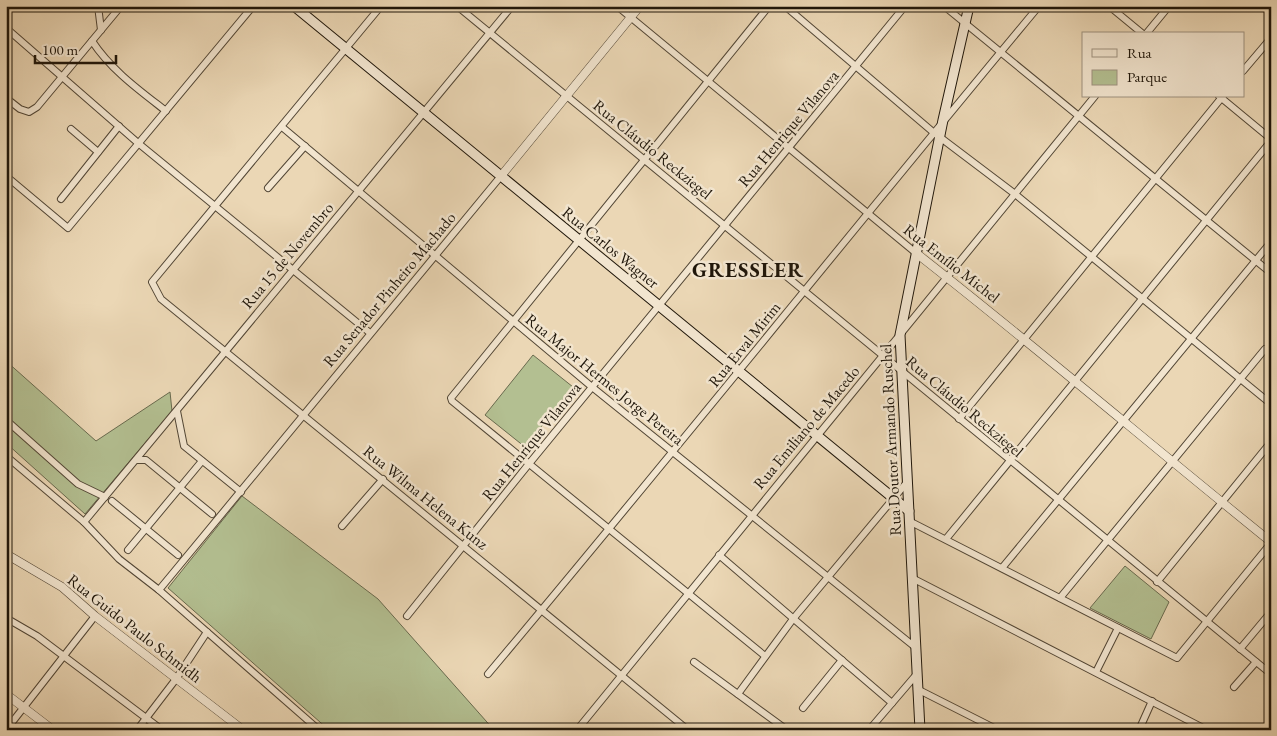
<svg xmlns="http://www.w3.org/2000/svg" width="1277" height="736" viewBox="0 0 1277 736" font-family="'EB Garamond',serif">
<rect width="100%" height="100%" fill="#ebd7b5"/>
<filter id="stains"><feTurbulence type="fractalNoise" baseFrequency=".004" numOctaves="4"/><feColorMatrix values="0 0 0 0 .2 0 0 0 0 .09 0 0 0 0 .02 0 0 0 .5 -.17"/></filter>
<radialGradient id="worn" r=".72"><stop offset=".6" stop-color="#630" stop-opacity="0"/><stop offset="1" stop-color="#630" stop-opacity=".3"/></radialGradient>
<g fill="#b3bf91" stroke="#696a4e">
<path d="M533,355L573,387L525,447L485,415Z"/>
<path d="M6,361L96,441L170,392L172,411L85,514L6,443Z"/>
<path d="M242,496L378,599L494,730H329L168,588Z"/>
<path d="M1125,566L1169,602L1151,639L1090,608Z"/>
</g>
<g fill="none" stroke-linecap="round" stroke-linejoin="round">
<defs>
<g id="minor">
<path d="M98,6L101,30"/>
<path d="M381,6L152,282L161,299L688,730"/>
<path d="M457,6L1271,674"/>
<path d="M617,6L916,253"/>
<path d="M785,6L933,132L1015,194L1271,404"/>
<path d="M944,6L1271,273"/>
<path d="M1109,6L1143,34"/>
<path d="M6,28L138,143L370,333"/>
<path d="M1146,34L1169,6"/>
<path d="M92,41C111,70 139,90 166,111"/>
<path d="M1243,71L1271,38"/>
<path d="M1219,96L1271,139"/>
<path d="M6,98L20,109L29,112L37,107L121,6"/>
<path d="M282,127L592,387L915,647"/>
<path d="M71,129L98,152"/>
<path d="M6,176L68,228L253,6"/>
<path d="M268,188L305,146"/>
<path d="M61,199L119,126"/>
<path d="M6,285L8,286"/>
<path d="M177,411L184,446L241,492"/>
<path d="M959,419L1223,96"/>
<path d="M6,420L78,484L105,497"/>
<path d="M6,456L84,522L119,559L159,590L319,730"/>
<path d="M136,460H146L212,514"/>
<path d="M112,501L178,555"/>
<path d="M909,521L1177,658L1271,543"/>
<path d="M84,522L512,6"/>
<path d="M342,526L383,479"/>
<path d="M946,539L1271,141"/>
<path d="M128,550L202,461"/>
<path d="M719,555L892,703"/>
<path d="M1002,568L1271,242"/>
<path d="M912,578L1207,730"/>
<path d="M1157,582L1271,442"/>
<path d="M159,590L501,176"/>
<path d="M1060,598L1265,349"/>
<path d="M407,616L528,465L905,6"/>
<path d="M6,618L37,636L162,730"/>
<path d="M1240,649L1271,612"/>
<path d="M765,656L452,401L451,398L769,6"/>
<path d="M694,662L787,730"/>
<path d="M1096,672L1118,628"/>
<path d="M488,674C674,453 854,228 1039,6"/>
<path d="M1234,687L1256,662"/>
<path d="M917,689L998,730"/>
<path d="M738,694L793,619L908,481"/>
<path d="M803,708L842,660"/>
<path d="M6,730L95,616"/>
<path d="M137,730L176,679L207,632"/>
<path d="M577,730L1095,96"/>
<path d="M869,730L916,675"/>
<path d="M1139,730L1152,701"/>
</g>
<g id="tertiary">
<path d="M1270,6L1271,7"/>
<path d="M501,176L640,6"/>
<path d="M916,253C1036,347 1152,446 1271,542"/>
<path d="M6,554L62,587L95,616L243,730"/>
<path d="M6,694L53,730"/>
</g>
<g id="secondary">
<path d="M294,6L909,511"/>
<path d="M920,730L900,335L943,120L969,6"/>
</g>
</defs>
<use href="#minor" stroke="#524635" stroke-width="8"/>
<use href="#tertiary" stroke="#524635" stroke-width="9"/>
<use href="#secondary" stroke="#1f160a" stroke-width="11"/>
<use href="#minor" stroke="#f2e5cf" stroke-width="6"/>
<use href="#tertiary" stroke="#f2e5cf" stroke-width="8"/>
<use href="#secondary" stroke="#f2e5cf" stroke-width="9"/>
</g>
<g text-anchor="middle" stroke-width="5" stroke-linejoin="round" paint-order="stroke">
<g font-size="16" fill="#1f160a" stroke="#f2e5cf">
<text transform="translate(788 128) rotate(-50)" y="6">Rua Henrique Vilanova</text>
<text transform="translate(653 149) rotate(39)" y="6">Rua Cláudio Reckziegel</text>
<text transform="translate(611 247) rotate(39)" y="6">Rua Carlos Wagner</text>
<text transform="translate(287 255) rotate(-50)" y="6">Rua 15 de Novembro</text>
<text transform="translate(952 263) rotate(38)" y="6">Rua Emílio Michel</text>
<text transform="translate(389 289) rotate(-50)" y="6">Rua Senador Pinheiro Machado</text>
<text transform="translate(744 344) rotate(-51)" y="6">Rua Erval Mirim</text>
<text transform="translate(605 379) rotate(39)" y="6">Rua Major Hermes Jorge Pereira</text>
<text transform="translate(965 406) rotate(40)" y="6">Rua Cláudio Reckziegel</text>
<text transform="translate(806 427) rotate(-50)" y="6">Rua Emiliano de Macedo</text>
<text transform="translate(890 440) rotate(-93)" y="6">Rua Doutor Armando Ruschel</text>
<text transform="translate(531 441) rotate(-51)" y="6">Rua Henrique Vilanova</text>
<text transform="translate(426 497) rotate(39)" y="6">Rua Wilma Helena Kunz</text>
<text transform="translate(135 628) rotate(38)" y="6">Rua Guido Paulo Schmidh</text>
</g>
<g font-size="21" font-weight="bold" letter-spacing="1" fill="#1f160a" stroke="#f2e5cf">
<text x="748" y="277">GRESSLER</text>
</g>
</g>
<rect width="1277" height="736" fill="none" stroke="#ebd7b5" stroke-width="25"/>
<rect x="8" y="8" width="1262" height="721" fill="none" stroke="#1f160a" stroke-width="2.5"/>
<rect x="12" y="12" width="1252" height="711" fill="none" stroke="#1f160a"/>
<rect x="1082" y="32" width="162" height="65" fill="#f2e5cf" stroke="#9e9280"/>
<rect x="1092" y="49" width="25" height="8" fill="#f2e5cf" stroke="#9e9280"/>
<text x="1127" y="58" font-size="15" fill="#1f160a">Rua</text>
<rect x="1092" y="70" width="25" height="15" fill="#b3bf91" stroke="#9e9280"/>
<text x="1127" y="82" font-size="15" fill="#1f160a">Parque</text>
<path d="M35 55v8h81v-8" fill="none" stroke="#1f160a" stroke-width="2.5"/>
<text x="42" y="55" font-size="15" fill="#1f160a" stroke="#f2e5cf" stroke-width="4" paint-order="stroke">100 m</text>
<rect width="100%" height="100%" filter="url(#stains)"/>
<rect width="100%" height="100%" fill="url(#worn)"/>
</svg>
